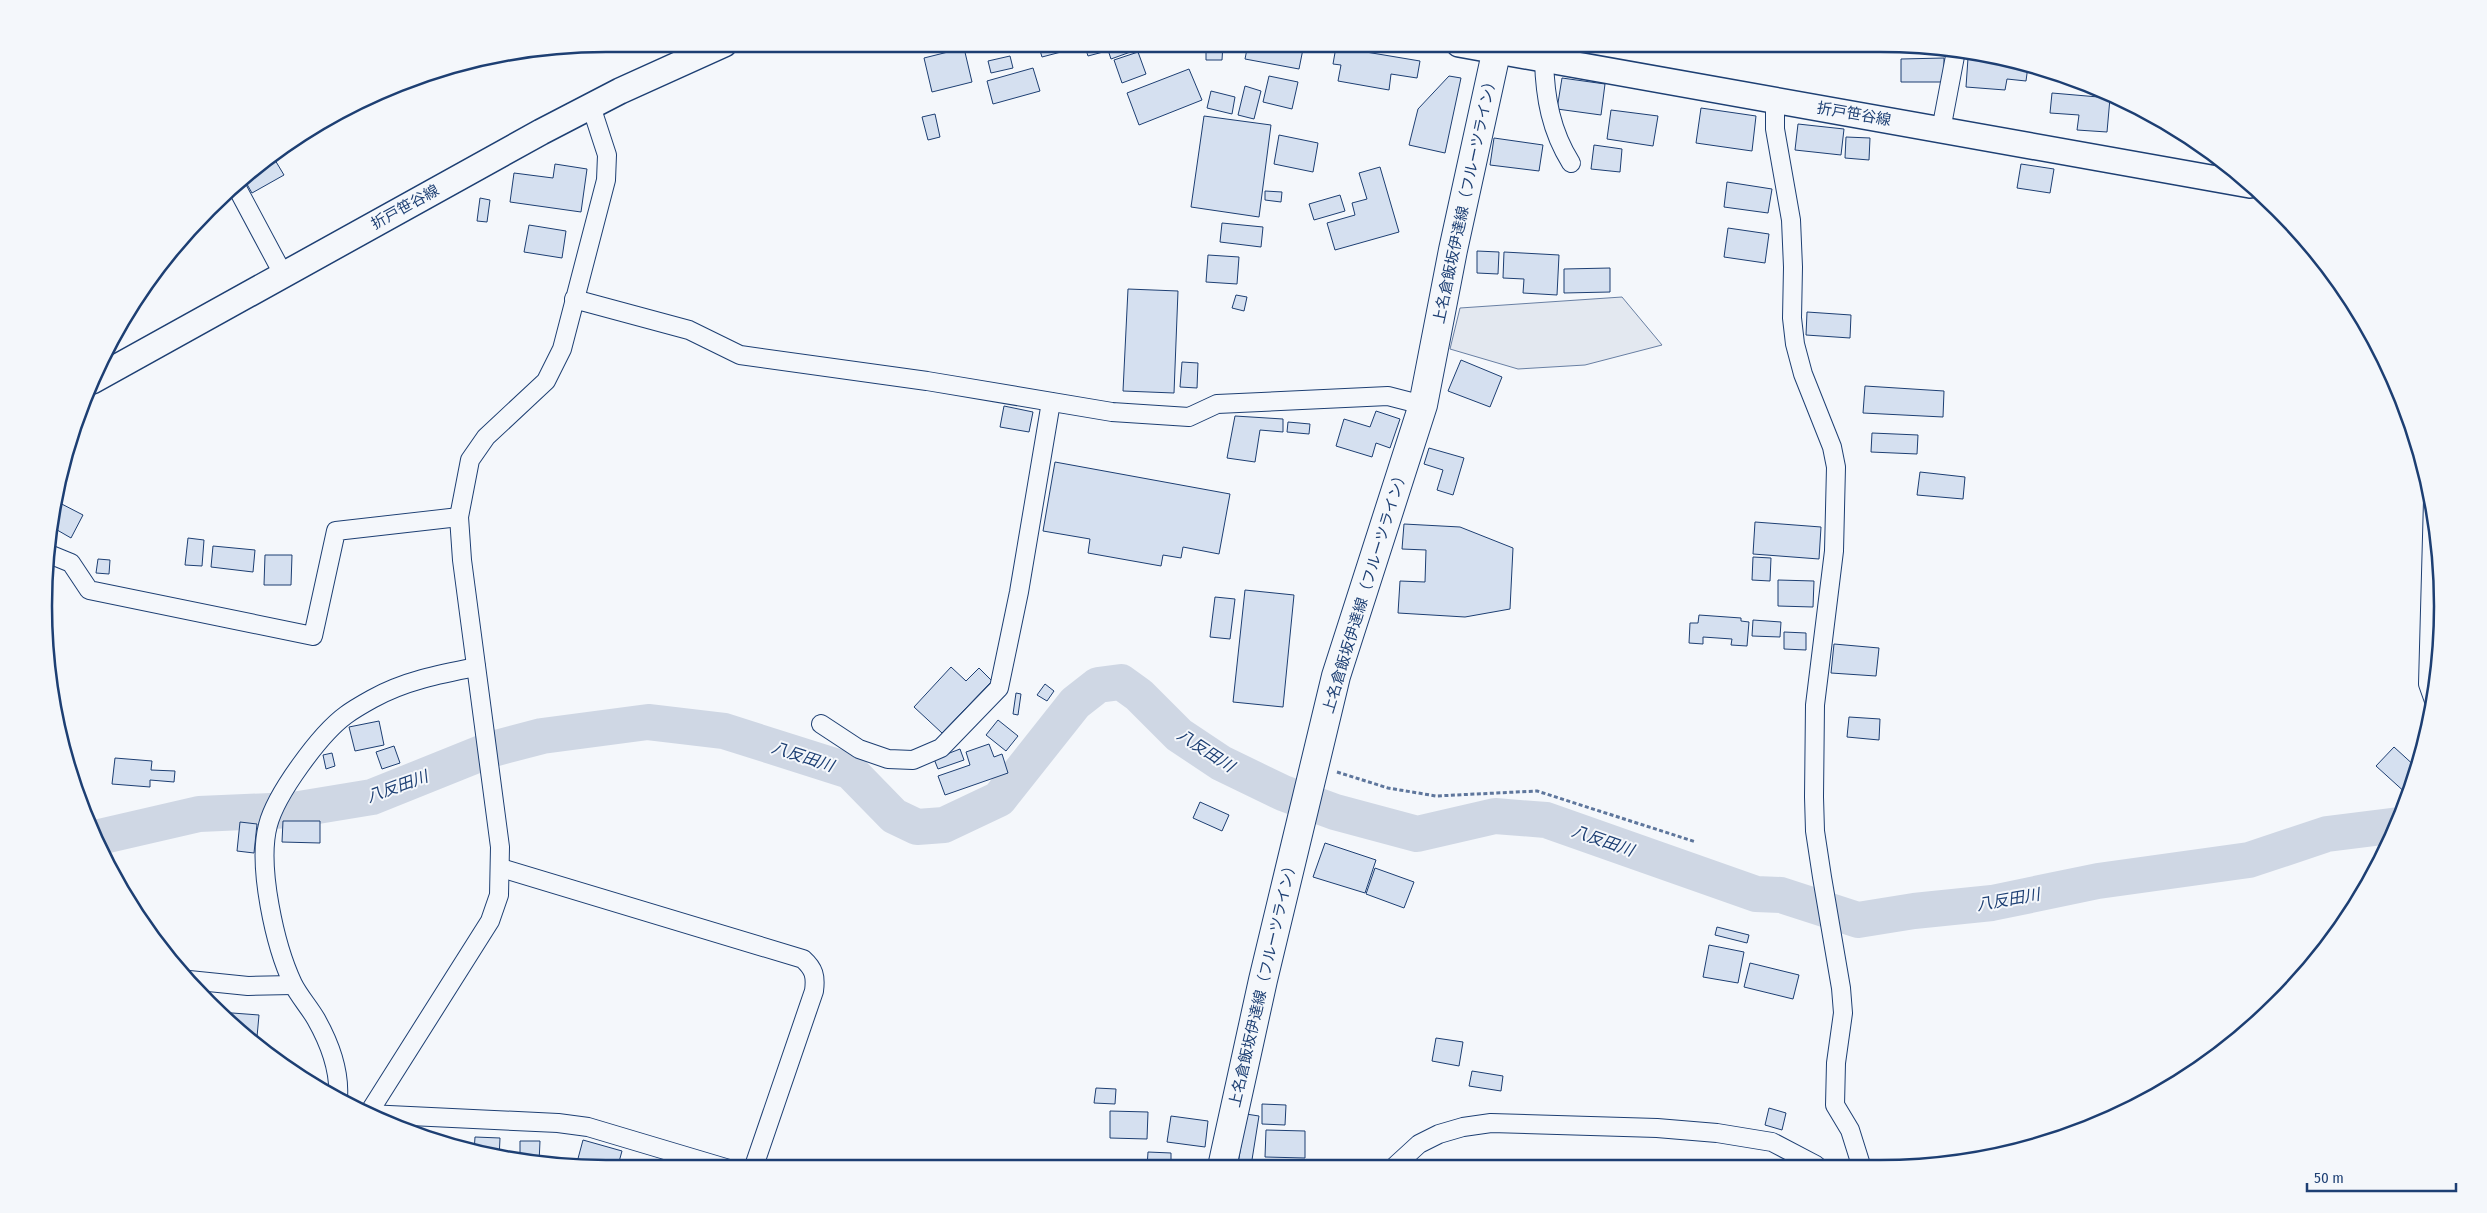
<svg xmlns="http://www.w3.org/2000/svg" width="2487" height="1213" viewBox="0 0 2487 1213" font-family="'Fira Sans Condensed','Noto Sans JP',sans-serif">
<rect width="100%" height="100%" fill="#f4f7fb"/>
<path fill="#e3e8f0" stroke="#687fa3" d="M1622,297L1662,345L1585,365L1518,369L1450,349L1460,308Z"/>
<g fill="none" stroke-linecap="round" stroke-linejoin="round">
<path stroke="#cfd7e4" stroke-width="36" d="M95,838L199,814L293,810L372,797L489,750L542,736L648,722L724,731L850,771L894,816L917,827L944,825L999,799L1075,703L1098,685L1121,682L1139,695L1179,735L1221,763L1283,793L1335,812L1417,834L1495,816L1546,820L1756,894L1781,895L1858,920L1914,911L1992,903L2098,881L2249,860L2327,834L2399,825"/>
</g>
<g fill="#d5e0f0" stroke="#1d3f73">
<path d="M1038,44H1079L1080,47L1042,57Z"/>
<path d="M1084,44H1101L1103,52L1088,56Z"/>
<path d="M1106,44H1134L1136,50L1111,59Z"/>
<path d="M1206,44H1223L1222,60H1206Z"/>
<path d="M1248,44H1304L1299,69L1245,59Z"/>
<path d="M1336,47L1420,61L1417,78L1391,74L1389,90L1338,81L1341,65L1333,64Z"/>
<path d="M964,48L972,82L932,92L924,58Z"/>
<path d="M1138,52L1146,74L1122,83L1114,60Z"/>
<path d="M1010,56L1013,68L991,73L988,61Z"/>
<path d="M1944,58V82H1901V59Z"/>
<path d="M1968,58L2017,63L2028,66L2026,81L2007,79L2005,90L1966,87Z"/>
<path d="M1033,68L1040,91L993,104L987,81Z"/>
<path d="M1189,69L1202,100L1139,125L1127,93Z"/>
<path d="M1269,76L1298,82L1292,109L1263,102Z"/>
<path d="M1449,76L1461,78L1445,153L1409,145L1418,109Z"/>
<path d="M1562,78L1605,84L1601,115L1557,109Z"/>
<path d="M1245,86L1261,91L1254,119L1238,115Z"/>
<path d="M1211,91L1235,97L1232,114L1207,108Z"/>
<path d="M2052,93L2110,98L2107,132L2077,130L2079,115L2050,113Z"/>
<path d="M1701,108L1756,116L1752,151L1696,143Z"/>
<path d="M1611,110L1658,116L1653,146L1607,139Z"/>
<path d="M935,114L940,137L928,140L922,117Z"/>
<path d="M1204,116L1271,125L1259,217L1191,207Z"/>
<path d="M1798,124L1844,129L1841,155L1795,150Z"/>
<path d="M1279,135L1318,143L1313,172L1274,164Z"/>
<path d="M1846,137L1870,138L1869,160L1845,158Z"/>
<path d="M1494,138L1543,145L1539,171L1490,165Z"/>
<path d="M1594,145L1622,149L1620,172L1591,169Z"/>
<path d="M272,155L284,175L252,193L244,179Z"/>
<path d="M555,164L587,169L581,212L510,202L514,173L553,178Z"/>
<path d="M2021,164L2054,169L2050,193L2017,188Z"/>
<path d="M1380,167L1399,232L1335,250L1327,223L1355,215L1352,203L1367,199L1359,173Z"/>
<path d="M1727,182L1772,189L1768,213L1724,207Z"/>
<path d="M1265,191L1282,192L1281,202L1265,200Z"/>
<path d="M1340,195L1345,211L1314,220L1309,204Z"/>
<path d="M480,198L490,200L487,222L477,221Z"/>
<path d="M1222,223L1263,227L1261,247L1220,242Z"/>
<path d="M529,225L566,231L562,258L524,252Z"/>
<path d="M1728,228L1769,234L1765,263L1724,257Z"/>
<path d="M1477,251L1499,252L1498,274L1477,273Z"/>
<path d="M1504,252L1559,255L1557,295L1523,293L1524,279L1503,278Z"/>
<path d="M1208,255L1239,257L1237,284L1206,282Z"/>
<path d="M1610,268V292L1564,293V269Z"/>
<path d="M1128,289L1178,291L1174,393L1123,391Z"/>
<path d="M1236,295L1247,297L1244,311L1232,308Z"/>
<path d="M1807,312L1851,315L1850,338L1806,335Z"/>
<path d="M1461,360L1502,377L1490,407L1448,391Z"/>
<path d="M1182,362L1198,363L1197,388L1180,387Z"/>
<path d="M1865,386L1944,391L1943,417L1863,413Z"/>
<path d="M1004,406L1033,412L1029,432L1000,427Z"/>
<path d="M1376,411L1400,419L1390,448L1376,443L1372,457L1336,446L1344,419L1370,427Z"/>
<path d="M1235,416L1283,419V432L1260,430L1255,462L1227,458Z"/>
<path d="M1288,422L1310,424L1309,434L1287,432Z"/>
<path d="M1872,433L1918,435L1917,454L1871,452Z"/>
<path d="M1429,448L1464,458L1453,495L1437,490L1443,470L1424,464Z"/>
<path d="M1055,462L1230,494L1219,554L1183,547L1181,558L1163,555L1161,566L1088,553L1090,539L1043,531Z"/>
<path d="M1920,472L1965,477L1963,499L1917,495Z"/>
<path d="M54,500L83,515L71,538L52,527Z"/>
<path d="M1755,522L1821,527L1819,559L1753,554Z"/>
<path d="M1404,524L1460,527L1513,548L1510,609L1465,617L1398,613L1400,581L1425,582L1426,550L1402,549Z"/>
<path d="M188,538L204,540L202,566L185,565Z"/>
<path d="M213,546L255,550L253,572L211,567Z"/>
<path d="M265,555H292L291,585H264Z"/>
<path d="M1753,557L1771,558L1770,581L1752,580Z"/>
<path d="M98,559L110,560L109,574L96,573Z"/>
<path d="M1778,580L1814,581L1813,607L1778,606Z"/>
<path d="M1245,590L1294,595L1283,707L1233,702Z"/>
<path d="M1215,597L1235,599L1230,639L1210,637Z"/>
<path d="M1699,615L1741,618V621L1749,622L1747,646L1731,645L1732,639L1703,637V644L1689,643L1690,623H1698Z"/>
<path d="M1753,620L1781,622L1780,637L1752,636Z"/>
<path d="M1784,632L1806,633V650L1784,649Z"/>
<path d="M1834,644L1879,648L1876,676L1831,673Z"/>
<path d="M951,667L966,681L979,668L992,681L942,733L914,707Z"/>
<path d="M1045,684L1054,691L1047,701L1037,695Z"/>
<path d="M1016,693L1021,694L1018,715L1013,714Z"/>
<path d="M1849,717L1880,719L1879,740L1847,737Z"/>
<path d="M998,720L1018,736L1006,751L986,735Z"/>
<path d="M379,721L384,745L355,751L349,727Z"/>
<path d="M989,744L994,757L1002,754L1008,773L945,795L938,776L970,765L966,752Z"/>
<path d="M394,746L400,763L382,769L376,752Z"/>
<path d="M2394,747L2417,768L2408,795L2376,766Z"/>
<path d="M960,749L964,760L938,769L934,759Z"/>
<path d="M332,753L335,766L326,769L323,755Z"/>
<path d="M115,758L152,761L151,770L175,771L174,782L150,780V787L112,784Z"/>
<path d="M1200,802L1229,815L1222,831L1193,818Z"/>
<path d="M283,821H320V843L282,842Z"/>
<path d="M240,822L257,824L254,853L237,851Z"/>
<path d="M1325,843L1376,860L1365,893L1313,877Z"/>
<path d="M1375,868L1414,882L1404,908L1366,894Z"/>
<path d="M1717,927L1749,935L1747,943L1715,935Z"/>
<path d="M1709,945L1744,952L1738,983L1703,977Z"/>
<path d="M1750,963L1799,975L1793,999L1744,987Z"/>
<path d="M219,1012L259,1015L257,1037H245Z"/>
<path d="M1436,1038L1463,1042L1459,1066L1432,1061Z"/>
<path d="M1472,1071L1503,1076L1501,1091L1469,1086Z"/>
<path d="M1096,1088L1116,1089L1115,1104L1094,1103Z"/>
<path d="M1262,1104L1286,1105L1285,1125L1262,1124Z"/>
<path d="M1769,1108L1786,1113L1782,1130L1765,1125Z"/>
<path d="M1110,1111L1148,1112L1147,1139L1110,1138Z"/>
<path d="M1246,1114L1259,1116L1251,1166L1238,1164Z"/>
<path d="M1171,1116L1208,1121L1205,1147L1167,1142Z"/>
<path d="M1266,1130L1305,1131V1158L1265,1157Z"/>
<path d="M475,1137L500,1138L499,1159L474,1152Z"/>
<path d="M583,1140L622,1151L617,1169L576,1166Z"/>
<path d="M520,1141H540L539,1163L520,1161Z"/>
<path d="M1148,1152L1171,1153V1167H1147Z"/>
</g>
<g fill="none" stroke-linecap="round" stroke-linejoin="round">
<defs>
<g id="minor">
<path d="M683,44L689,59"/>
<path d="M1544,60C1545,98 1551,131 1571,163"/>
<path d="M1775,100V129L1791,220L1793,267L1792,318L1795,344L1803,374L1832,447L1836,467L1834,551L1815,705L1814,797L1815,831L1822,877L1841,988L1843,1013L1836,1063L1835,1105L1850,1130L1861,1165"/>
<path d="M1941,130L1956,51"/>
<path d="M236,186L283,274"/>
<path d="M574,299L689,330L740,355L927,381L1112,412L1189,417L1217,404L1388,396L1423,405"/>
<path d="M2433,500L2428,684L2434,701"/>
<path d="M49,554L71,563L89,590L313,636L336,531L459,517"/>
<path d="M821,724L859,749L888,759L913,760L941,748L999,688L1019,592L1051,402"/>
<path d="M501,868L803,959C814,969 816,976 814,991L753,1169"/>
<path d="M189,980L248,986L293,985"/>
<path d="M338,1098C340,1071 329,1042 316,1019C309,1007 299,996 293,984C275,946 257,866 268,825C276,794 320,734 346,715C354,709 363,704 372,699C404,681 440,674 476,667"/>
<path d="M368,1114L490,921L499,895L500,847L462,560L459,517L470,460L486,437L546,381L562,349L606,180L607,155L591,106"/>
<path d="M368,1114L558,1123L588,1127L729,1169"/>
<path d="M1395,1166L1419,1144L1439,1134L1463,1127L1491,1123L1657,1128L1717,1133L1772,1142L1816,1165"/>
</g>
<g id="secondary">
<path d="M1459,44L2250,185"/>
<path d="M92,381L541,132L620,91L724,44"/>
</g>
<path id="primary" d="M1222,1167L1263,980L1336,676L1423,405L1453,250L1498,44"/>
</defs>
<use href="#minor" stroke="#1d3f73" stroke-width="20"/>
<use href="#secondary" stroke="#1d3f73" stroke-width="28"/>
<use href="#primary" stroke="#1d3f73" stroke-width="30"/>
<path stroke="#5e769c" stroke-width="3" stroke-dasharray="4 2.5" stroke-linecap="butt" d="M1337,772L1388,788L1436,796L1537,791L1696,842"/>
<use href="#minor" stroke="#f4f7fb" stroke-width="18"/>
<use href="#secondary" stroke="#f4f7fb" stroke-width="25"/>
<use href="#primary" stroke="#f4f7fb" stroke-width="28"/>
</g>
<g text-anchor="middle" stroke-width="4" stroke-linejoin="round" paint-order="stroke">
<g font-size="15" fill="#1d3f73" stroke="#f4f7fb">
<text transform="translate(1854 114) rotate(10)" y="5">折戸笹谷線</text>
<text transform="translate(1465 199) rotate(-78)" y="5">上名倉飯坂伊達線（フルーツライン）</text>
<text transform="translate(405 207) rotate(-29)" y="5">折戸笹谷線</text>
<text transform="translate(1365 591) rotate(-73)" y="5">上名倉飯坂伊達線（フルーツライン）</text>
<text transform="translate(1263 983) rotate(-77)" y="5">上名倉飯坂伊達線（フルーツライン）</text>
</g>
<g font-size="16" font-style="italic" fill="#1d3f73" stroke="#f4f7fb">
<text transform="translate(1206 750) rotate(33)" y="6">八反田川</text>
<text transform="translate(803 756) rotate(18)" y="6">八反田川</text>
<text transform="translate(397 786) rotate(-20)" y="6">八反田川</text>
<text transform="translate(1603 840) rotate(19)" y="6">八反田川</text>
<text transform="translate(2008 899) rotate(-10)" y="6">八反田川</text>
</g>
</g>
<path d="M0 0H2487V1213H0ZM606 52H1880A554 554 0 0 1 2434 606V606A554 554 0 0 1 1880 1160H606A554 554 0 0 1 52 606V606A554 554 0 0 1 606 52Z" fill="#f4f7fb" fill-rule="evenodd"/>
<path fill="none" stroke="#1d3f73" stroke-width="2.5" d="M606 52H1880A554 554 0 0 1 2434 606V606A554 554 0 0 1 1880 1160H606A554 554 0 0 1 52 606V606A554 554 0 0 1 606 52Z"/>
<path d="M2307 1183v8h149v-8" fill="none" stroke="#1d3f73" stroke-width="2.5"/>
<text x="2314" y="1183" font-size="15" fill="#1d3f73" stroke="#f4f7fb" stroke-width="4" paint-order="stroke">50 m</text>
</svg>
